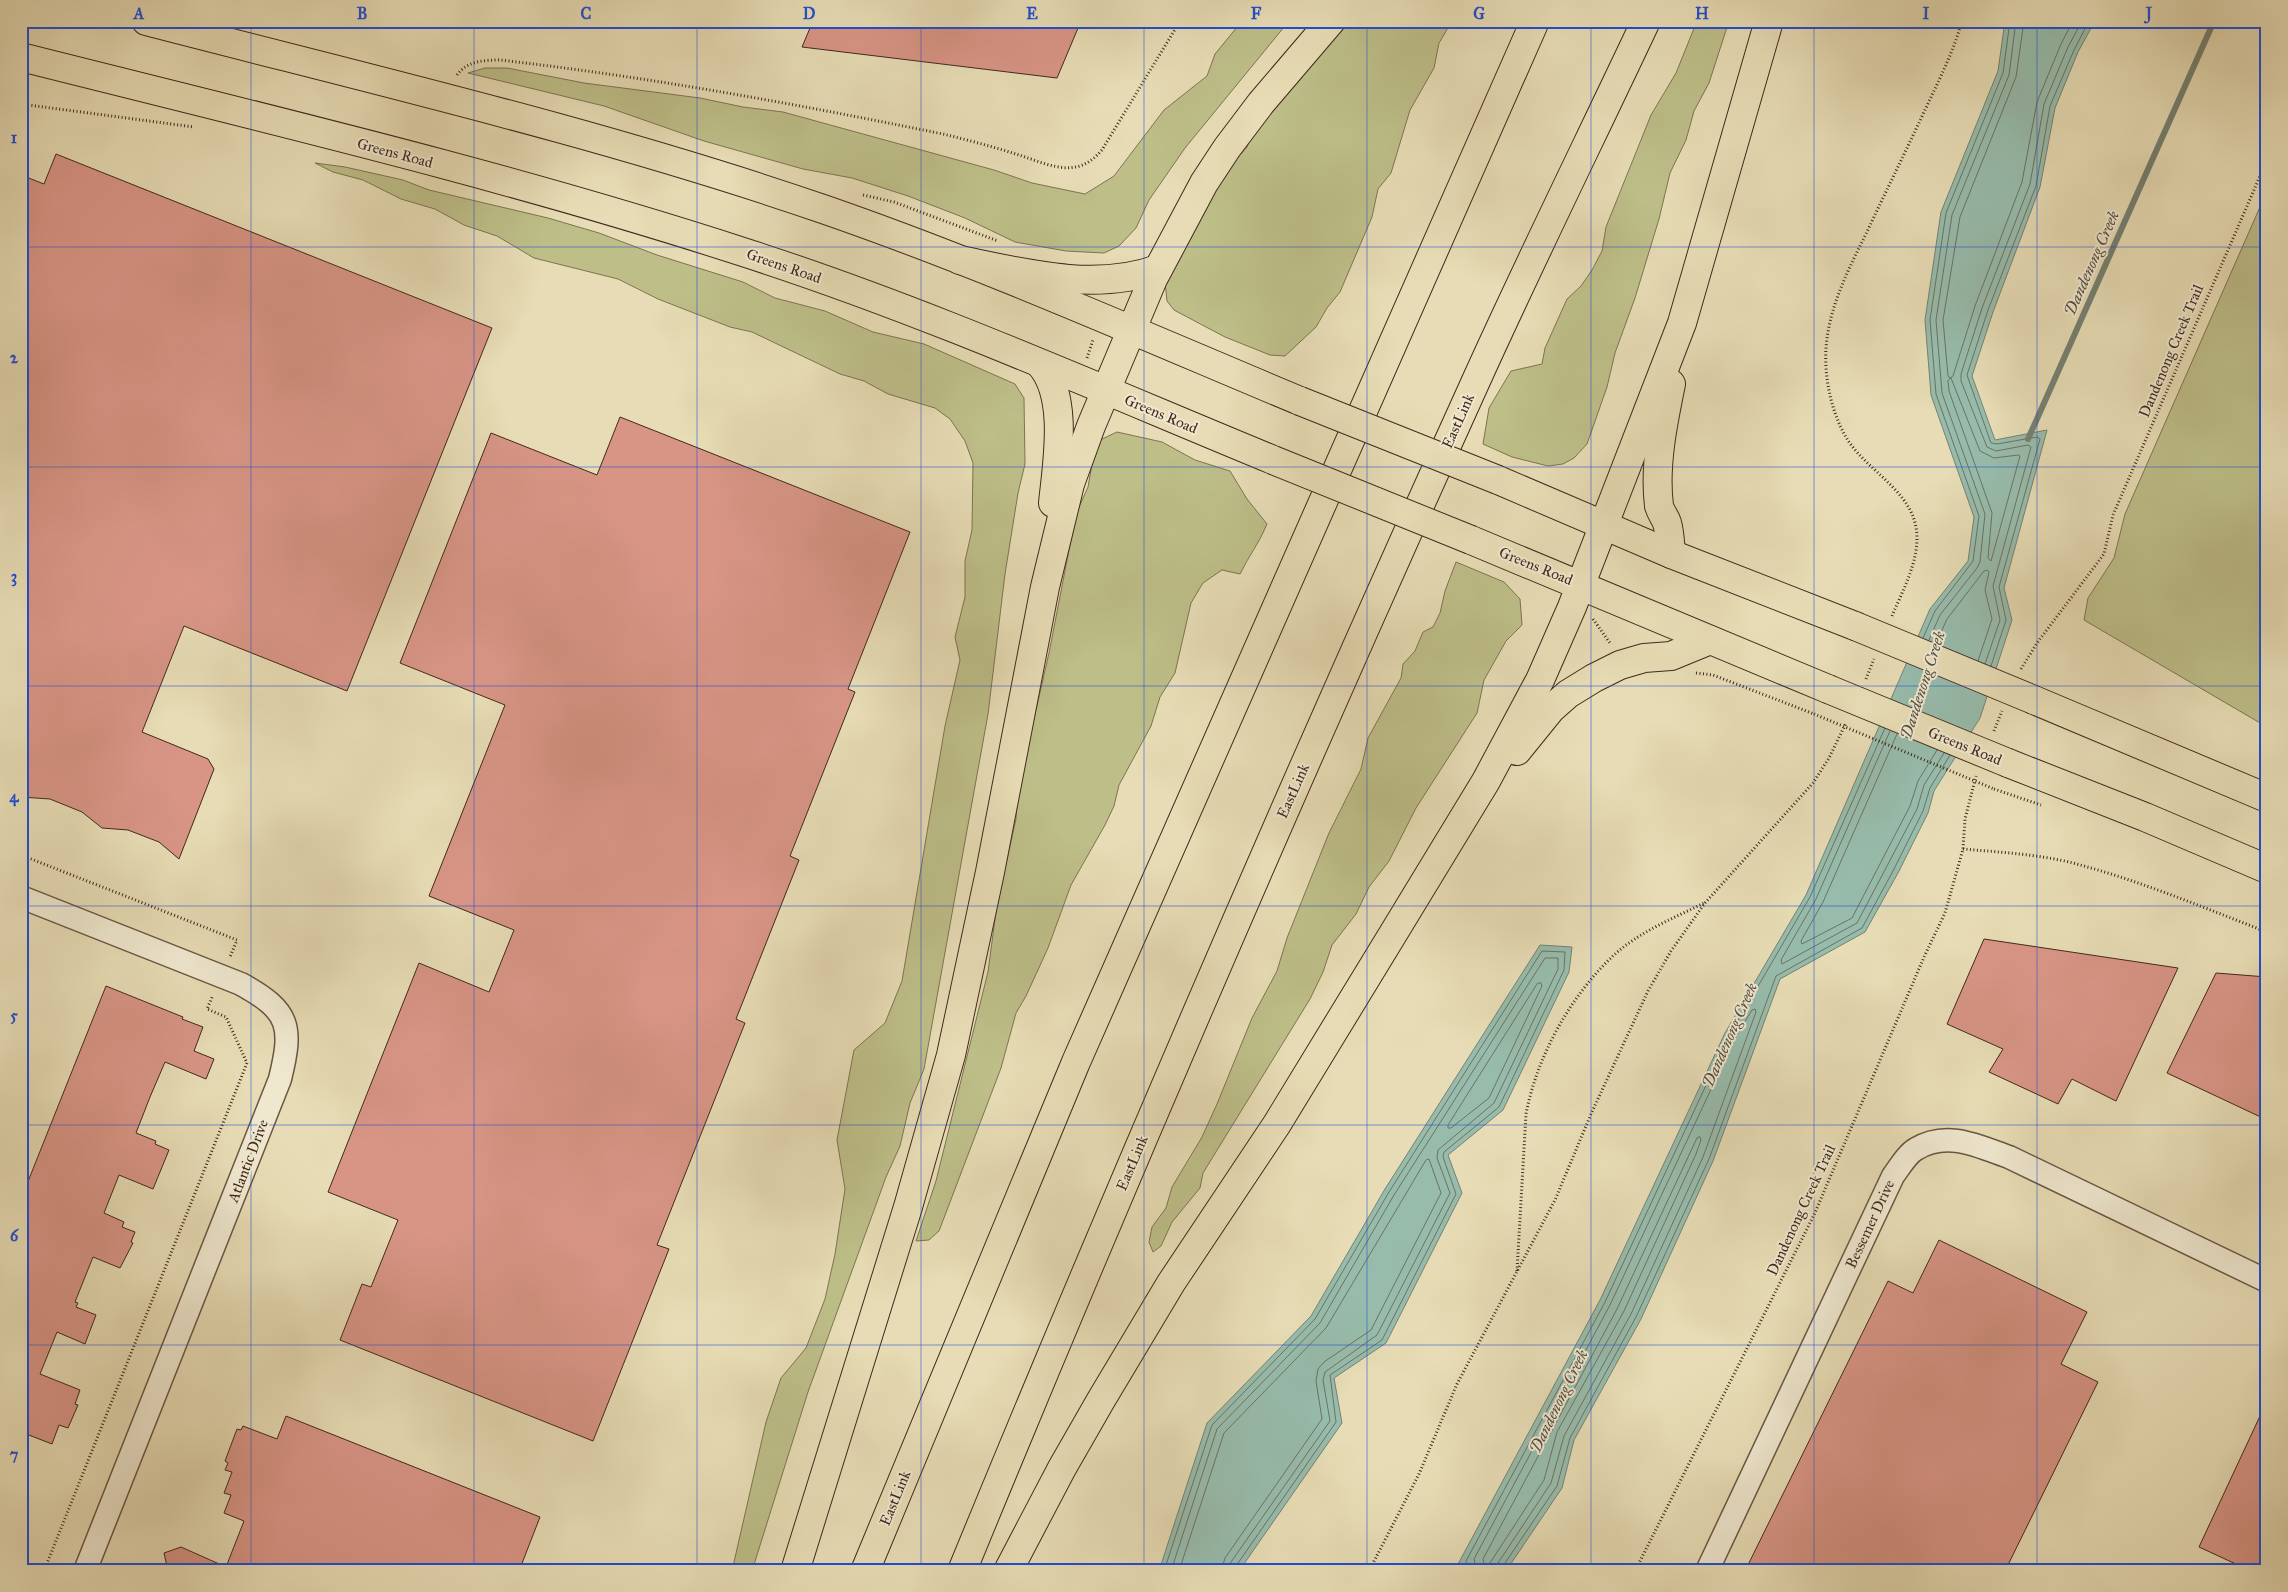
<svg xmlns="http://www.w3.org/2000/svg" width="2288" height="1592" viewBox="0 0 2288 1592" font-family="'IM FELL Great Primer',serif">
<rect width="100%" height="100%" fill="#e7dcb5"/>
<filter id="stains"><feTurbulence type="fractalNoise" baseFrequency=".004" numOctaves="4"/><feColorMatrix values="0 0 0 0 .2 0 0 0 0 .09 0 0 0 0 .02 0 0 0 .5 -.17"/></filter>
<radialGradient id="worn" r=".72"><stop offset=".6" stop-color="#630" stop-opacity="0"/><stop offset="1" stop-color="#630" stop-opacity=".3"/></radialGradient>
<g fill="#bdbe88" stroke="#7f7352">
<path d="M1242,21H1289L1185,148L1149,200L1136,228L1119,246L1104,253L1066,251L1015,242L965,218L908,196L852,178L803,169L704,141L604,106L468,73L485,68H507L584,83L700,98L743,107L783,112L994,170L1032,183L1085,194L1114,176L1164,110L1207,76L1215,54Z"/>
<path d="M1346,21H1452L1439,43L1434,68L1410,110L1391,173L1378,189L1372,217L1340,292L1327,308L1316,327L1285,356L1270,355L1225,337L1174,310L1167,301L1165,282L1209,190L1247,147L1256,125L1341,23Z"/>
<path d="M1697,21H1729L1709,83L1694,111L1686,140L1670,173L1659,219L1635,298L1615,353L1607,387L1587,444L1574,458L1563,464L1548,466L1512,457L1483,444L1489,408L1511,371L1542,364L1545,348L1567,299L1581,286L1592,270L1602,251L1606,227L1651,115L1676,73Z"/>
<path d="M315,163L345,167L403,180L429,190L548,218L599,233L657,255L743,282L775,298L825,311L873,332L924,344L1015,384L1024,398L1025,464L1018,493L1005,574L988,714L924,1069L910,1103L900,1146L886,1177L808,1392L752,1571H732L766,1422L781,1378L806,1348L825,1299L835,1254L845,1189L837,1140L854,1050L885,1023L902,981L945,726L960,660L955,637L965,597V561L972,530L973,463L965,441L950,419L935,408L888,394L864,381L840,374L752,332L730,327L658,299L618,279L534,258L497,236L464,225L435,209L401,199L363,180L333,172Z"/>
<path d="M2267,191V727L2084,620L2088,598L2114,558L2125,514Z"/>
<path d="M1117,432L1162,442L1195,460L1230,471L1247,499L1267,524C1260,542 1248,557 1240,574L1222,570L1203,583L1191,603L1175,673L1160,697L1151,726L1119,785L1114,806L1105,825L1071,885L1048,948L1026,996L1016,1013L1001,1068L939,1231L929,1240L916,1241L936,1181L988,972L997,904L1016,819L1018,789L1049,653L1076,514L1088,487L1095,447L1102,439Z"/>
<path d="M1456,562L1504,582L1520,599L1522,625L1506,641L1484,680L1477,713L1416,808L1389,861L1369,887L1356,914L1332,945L1323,972L1310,999L1203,1173L1200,1188L1172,1222L1161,1246L1153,1252L1149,1242L1152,1227L1166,1208L1172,1187L1202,1137L1217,1104L1252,1018L1277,971L1287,938L1329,833L1361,769L1368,738L1401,678L1403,664L1415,651L1423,632L1433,627L1440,613L1445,591Z"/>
</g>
<g fill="#97bcac" stroke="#758173">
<path d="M2005,21H2095L2078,52L2055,108L2040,187L1993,312L1972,376L1995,440L2047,430L2004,588L2012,620L1980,718L1934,791L1928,813L1898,873L1865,932L1780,979L1713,1161L1641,1319L1574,1440L1562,1488L1506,1571H1474L1457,1566L1600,1300L1725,1033L1806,895L1930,609L1968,561L1974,517L1931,395L1925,320L1941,212L1998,71Z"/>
<path d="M1540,945L1572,947L1569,972L1503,1110L1448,1155L1462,1193L1386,1343L1334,1378L1342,1423L1239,1571H1159L1207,1423L1311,1316L1385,1189Z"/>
</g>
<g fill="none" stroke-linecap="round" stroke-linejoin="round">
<g stroke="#6c7264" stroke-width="1">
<path d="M2024,21L2016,77L1960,217L1943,320L1948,376L1950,378L1953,376L1975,306L2022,182L2037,102L2061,44L2073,21"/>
<path d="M1951,378L1980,451L1994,458L2018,455L2020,456L1991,561L1988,558L1992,513L1949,391L1948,381Z"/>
<path d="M1923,638L1935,611L1973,561L1979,516L1936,394L1930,320L1946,213L2003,73L2010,21"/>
<path d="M1929,640L1940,615L1977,568L1980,562L1985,514L1942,393L1936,320L1952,215L2009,75L2016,21"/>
<path d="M1936,643L1947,619L1984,571L1987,570L1989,572L1985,590L1992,619L1978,661"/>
<path d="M1985,664L2000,620L1993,586L2031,447L2028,445L1996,451L1987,447L1961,381V374L1982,308L2030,184L2044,104L2068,47L2082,21"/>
<path d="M1991,666L2006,620L1999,587L2040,439L2037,437L1997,444L1991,443L1967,375L1988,310L2036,186L2050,106L2074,50L2089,21"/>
<path d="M1890,731L1816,899L1781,960L1782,964L1857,923L1917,809L1924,785L1944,753"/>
<path d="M1897,734L1823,902L1801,941L1802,944L1852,918L1910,806L1918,781L1937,750"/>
<path d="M1541,983L1542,986L1489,1098L1451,1128H1448V1125L1537,984Z"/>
<path d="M1700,1137L1701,1140L1696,1154L1624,1311L1557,1432L1544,1480L1488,1566L1485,1567L1483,1559L1617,1309L1697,1138Z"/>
<path d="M1164,1571L1212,1425L1315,1319L1389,1192L1542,951L1565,952L1564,970L1499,1107L1444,1152L1443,1157L1456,1194L1382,1340L1330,1375L1336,1422L1236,1566L1235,1571"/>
<path d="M1171,1571L1217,1429L1320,1323L1394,1195L1545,958H1558V969L1494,1103L1438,1150L1437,1158L1450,1193L1377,1335L1325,1372L1323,1380L1330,1421L1231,1562L1229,1571"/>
<path d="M1179,1571L1224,1433L1326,1328L1426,1160L1429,1159L1441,1193L1371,1330L1324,1362L1318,1369L1316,1381L1322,1419L1225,1558L1221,1571"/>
<path d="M1471,1571L1466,1561L1605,1302L1729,1036L1810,897L1885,728"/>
<path d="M1477,1571L1474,1559L1610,1305L1735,1038L1752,1010L1755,1009L1756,1012L1703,1157L1631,1314L1564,1436L1551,1483L1498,1563L1496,1571"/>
<path d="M1502,1571L1503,1566L1557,1486L1570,1438L1636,1317L1709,1159L1776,976L1862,928L1893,871L1923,811L1930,788L1950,755"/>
</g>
<path stroke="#758173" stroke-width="6" d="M2028,439L2214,21"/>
</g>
<g fill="#d89586" stroke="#41281d">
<path d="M813,21H1081L1057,78L802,47Z"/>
<path d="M56,154L492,328L347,691L184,626L142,732L208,759L214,769L179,859L159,842L128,830L102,828L82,812L50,799L21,797V175L44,184Z"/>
<path d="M620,417L910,532L848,689L855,692L790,856L799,860L736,1019L745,1023L657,1245L669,1249L593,1441L340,1340L362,1284L371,1287L398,1220L328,1192L419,963L489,992L514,930L429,896L505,705L400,663L491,433L597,475Z"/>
<path d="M1984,939L2178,968L2116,1101L2072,1079L2058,1104L1989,1072L2003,1049L1947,1024Z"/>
<path d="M2216,973L2267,977V1120L2167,1073Z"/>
<path d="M106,986L183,1017L182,1019L203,1027L194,1051L214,1059L206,1079L165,1062L150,1097L136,1133L156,1141L155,1144L169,1150L153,1189L119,1175L104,1213L124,1222L122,1227L135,1232L131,1242L133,1243L120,1268L93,1257L75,1302L78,1303L76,1307L96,1315L85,1344L57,1332L40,1374L80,1390L75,1404L78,1405L68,1428L59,1425L52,1444L21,1432V1199Z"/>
<path d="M1939,1240L2087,1312L2061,1364L2098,1382L2005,1571H1745L1888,1281L1913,1293Z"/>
<path d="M2267,1401V1571H2251L2199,1547Z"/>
<path d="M286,1416L540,1517L519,1571H168L164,1553L181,1547L226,1567L244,1521L224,1513L231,1495L224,1493L232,1472L225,1470L228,1463L225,1461L237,1429L241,1430L243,1426L277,1439Z"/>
</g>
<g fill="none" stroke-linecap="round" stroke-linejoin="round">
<defs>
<g id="minor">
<path d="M21,897L241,984C290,1011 293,1026 280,1079L85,1571"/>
<path d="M1707,1571L1893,1176C1899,1168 1907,1154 1916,1149C1947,1130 1978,1146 2009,1157L2267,1281"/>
</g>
<g id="primary">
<path d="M146,21C373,80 602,133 823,209C985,265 1142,335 1300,401"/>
<path d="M21,57C263,118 506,175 743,252C924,310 1098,388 1273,460"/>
<path d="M1498,480L1671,554L1855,626"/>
<path d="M1471,540L1828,689"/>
<path d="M2034,700L2267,798"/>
<path d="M2008,763L2145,817L2267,869"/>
</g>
<g id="motorway">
<path d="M960,260C1023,273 1095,292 1158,269"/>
<path d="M1040,364C1069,396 1057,463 1053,503"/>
<path d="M1671,384C1663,423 1654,466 1659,506C1661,513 1665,517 1667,523C1670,533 1670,544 1671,554"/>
<path d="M1517,751L1551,709L1568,694L1594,678L1620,665L1644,658L1671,656L1710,640"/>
<path d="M795,1571L908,1207L951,1055L990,872L1045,587L1070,484L1091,426L1153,279L1204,183L1227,148L1261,103L1331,21"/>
<path d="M865,1571L1076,1062L1535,21"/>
<path d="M962,1571C1126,1172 1297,776 1475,383C1530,261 1589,142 1646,21"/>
<path d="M1008,1571L1062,1468L1101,1400L1171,1283L1277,1124L1399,924L1486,781L1540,680L1572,607L1682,323L1769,21"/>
</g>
</defs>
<use href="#minor" stroke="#6a5543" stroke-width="25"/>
<use href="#primary" stroke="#41281d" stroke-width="30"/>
<use href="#motorway" stroke="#41281d" stroke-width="30"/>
<g stroke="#41281d" stroke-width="3" stroke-dasharray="1 2.5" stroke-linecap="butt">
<path d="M457,75C467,61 484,60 500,60C649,77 796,104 943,134C968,140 994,147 1019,155C1032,159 1045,165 1059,167C1077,170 1090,164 1102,150L1180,21"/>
<path d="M21,104L194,127"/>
<path d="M863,195L894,202L998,241"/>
<path d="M1087,358L1093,340"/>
<path d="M1892,616C1902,592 1917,565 1917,538C1917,494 1871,474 1849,442C1832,416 1824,379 1826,348C1829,307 1848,270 1866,234C1885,193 1905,153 1924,112C1938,82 1953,53 1962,21"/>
<path d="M1593,619L1610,643"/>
<path d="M2021,669L2037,643L2104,554L2113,515L2267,160"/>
<path d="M1696,673L1713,675L1814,714"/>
<path d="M1866,679L1874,659"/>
<path d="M1994,731L2002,711"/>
<path d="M1994,789L2041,805"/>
<path d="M1963,849C1998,852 2034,854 2069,862C2136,879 2202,907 2267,932"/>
<path d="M21,855L237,940L230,957"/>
<path d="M1517,1271L1526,1114C1537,1056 1571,995 1614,955C1639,932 1674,918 1704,903"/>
<path d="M44,1571L247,1063L226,1017L207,1009L213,995"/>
<path d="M1369,1571L1419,1474L1457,1384L1555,1200L1591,1114L1648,991L1671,951L1705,903L1813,783L1829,758L1846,723"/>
<path d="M1635,1571L1814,1215L1924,957L1945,913L1963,849L1965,819L1976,776"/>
</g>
<use href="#minor" stroke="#efe8cf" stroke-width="22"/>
<use href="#primary" stroke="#e7dcb5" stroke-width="28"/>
<use href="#motorway" stroke="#e7dcb5" stroke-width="28"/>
<defs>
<g id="primary-bridge">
<path d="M1300,401L1498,480"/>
<path d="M1273,460L1471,540"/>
<path d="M1855,626L2034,700"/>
<path d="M1828,689L2008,763"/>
</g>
</defs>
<use href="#primary-bridge" stroke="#41281d" stroke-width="30" stroke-linecap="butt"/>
<path stroke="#41281d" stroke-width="3" stroke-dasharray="1 2.5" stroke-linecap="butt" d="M1814,714L1994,789"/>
<use href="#primary-bridge" stroke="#e7dcb5" stroke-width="28"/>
</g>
<path fill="none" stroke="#1d4ed8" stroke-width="1" stroke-opacity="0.55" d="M251,21V1571M474,21V1571M697,21V1571M921,21V1571M1144,21V1571M1367,21V1571M1591,21V1571M1814,21V1571M2037,21V1571M21,247H2267M21,467H2267M21,686H2267M21,906H2267M21,1125H2267M21,1345H2267"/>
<g text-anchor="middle" stroke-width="4" stroke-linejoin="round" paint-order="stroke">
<g font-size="15" fill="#41281d" stroke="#efe8cf">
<text transform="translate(395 153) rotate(15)" y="5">Greens Road</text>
<text transform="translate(784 266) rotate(19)" y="5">Greens Road</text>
<text transform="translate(2171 351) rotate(-67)" y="5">Dandenong Creek Trail</text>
<text transform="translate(1161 414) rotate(23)" y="5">Greens Road</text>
<text transform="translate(1458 421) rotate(-66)" y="5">EastLink</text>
<text transform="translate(1536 566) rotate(22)" y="5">Greens Road</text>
<text transform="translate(1965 746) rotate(22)" y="5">Greens Road</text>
<text transform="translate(1293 791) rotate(-66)" y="5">EastLink</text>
<text transform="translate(248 1161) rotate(-69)" y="5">Atlantic Drive</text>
<text transform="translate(1132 1163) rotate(-67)" y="5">EastLink</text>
<text transform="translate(1801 1210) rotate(-65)" y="5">Dandenong Creek Trail</text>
<text transform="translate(1870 1224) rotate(-65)" y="5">Bessemer Drive</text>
<text transform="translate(895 1498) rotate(-68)" y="5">EastLink</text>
</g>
<g font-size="16" font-style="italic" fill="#564d41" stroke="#efe8cf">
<text transform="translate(2091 263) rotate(-66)" y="6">Dandenong Creek</text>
<text transform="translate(1922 685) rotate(-72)" y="6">Dandenong Creek</text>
<text transform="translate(1729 1035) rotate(-66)" y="6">Dandenong Creek</text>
<text transform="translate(1558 1401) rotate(-64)" y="6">Dandenong Creek</text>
</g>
</g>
<rect width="2288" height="1592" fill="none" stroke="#e7dcb5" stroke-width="55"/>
<rect x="28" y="28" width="2232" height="1536" fill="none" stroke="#1d4ed8" stroke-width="2"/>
<g font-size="16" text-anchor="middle" font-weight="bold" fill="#1d4ed8">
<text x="139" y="19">A</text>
<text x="362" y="19">B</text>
<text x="586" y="19">C</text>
<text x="809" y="19">D</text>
<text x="1032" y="19">E</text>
<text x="1256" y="19">F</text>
<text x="1479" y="19">G</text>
<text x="1702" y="19">H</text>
<text x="1926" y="19">I</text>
<text x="2149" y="19">J</text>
<text x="14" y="143">1</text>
<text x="14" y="363">2</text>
<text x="14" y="582">3</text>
<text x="14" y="802">4</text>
<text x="14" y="1021">5</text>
<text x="14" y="1241">6</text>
<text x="14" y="1460">7</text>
</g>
<rect width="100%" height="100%" filter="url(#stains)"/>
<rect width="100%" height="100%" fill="url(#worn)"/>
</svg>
